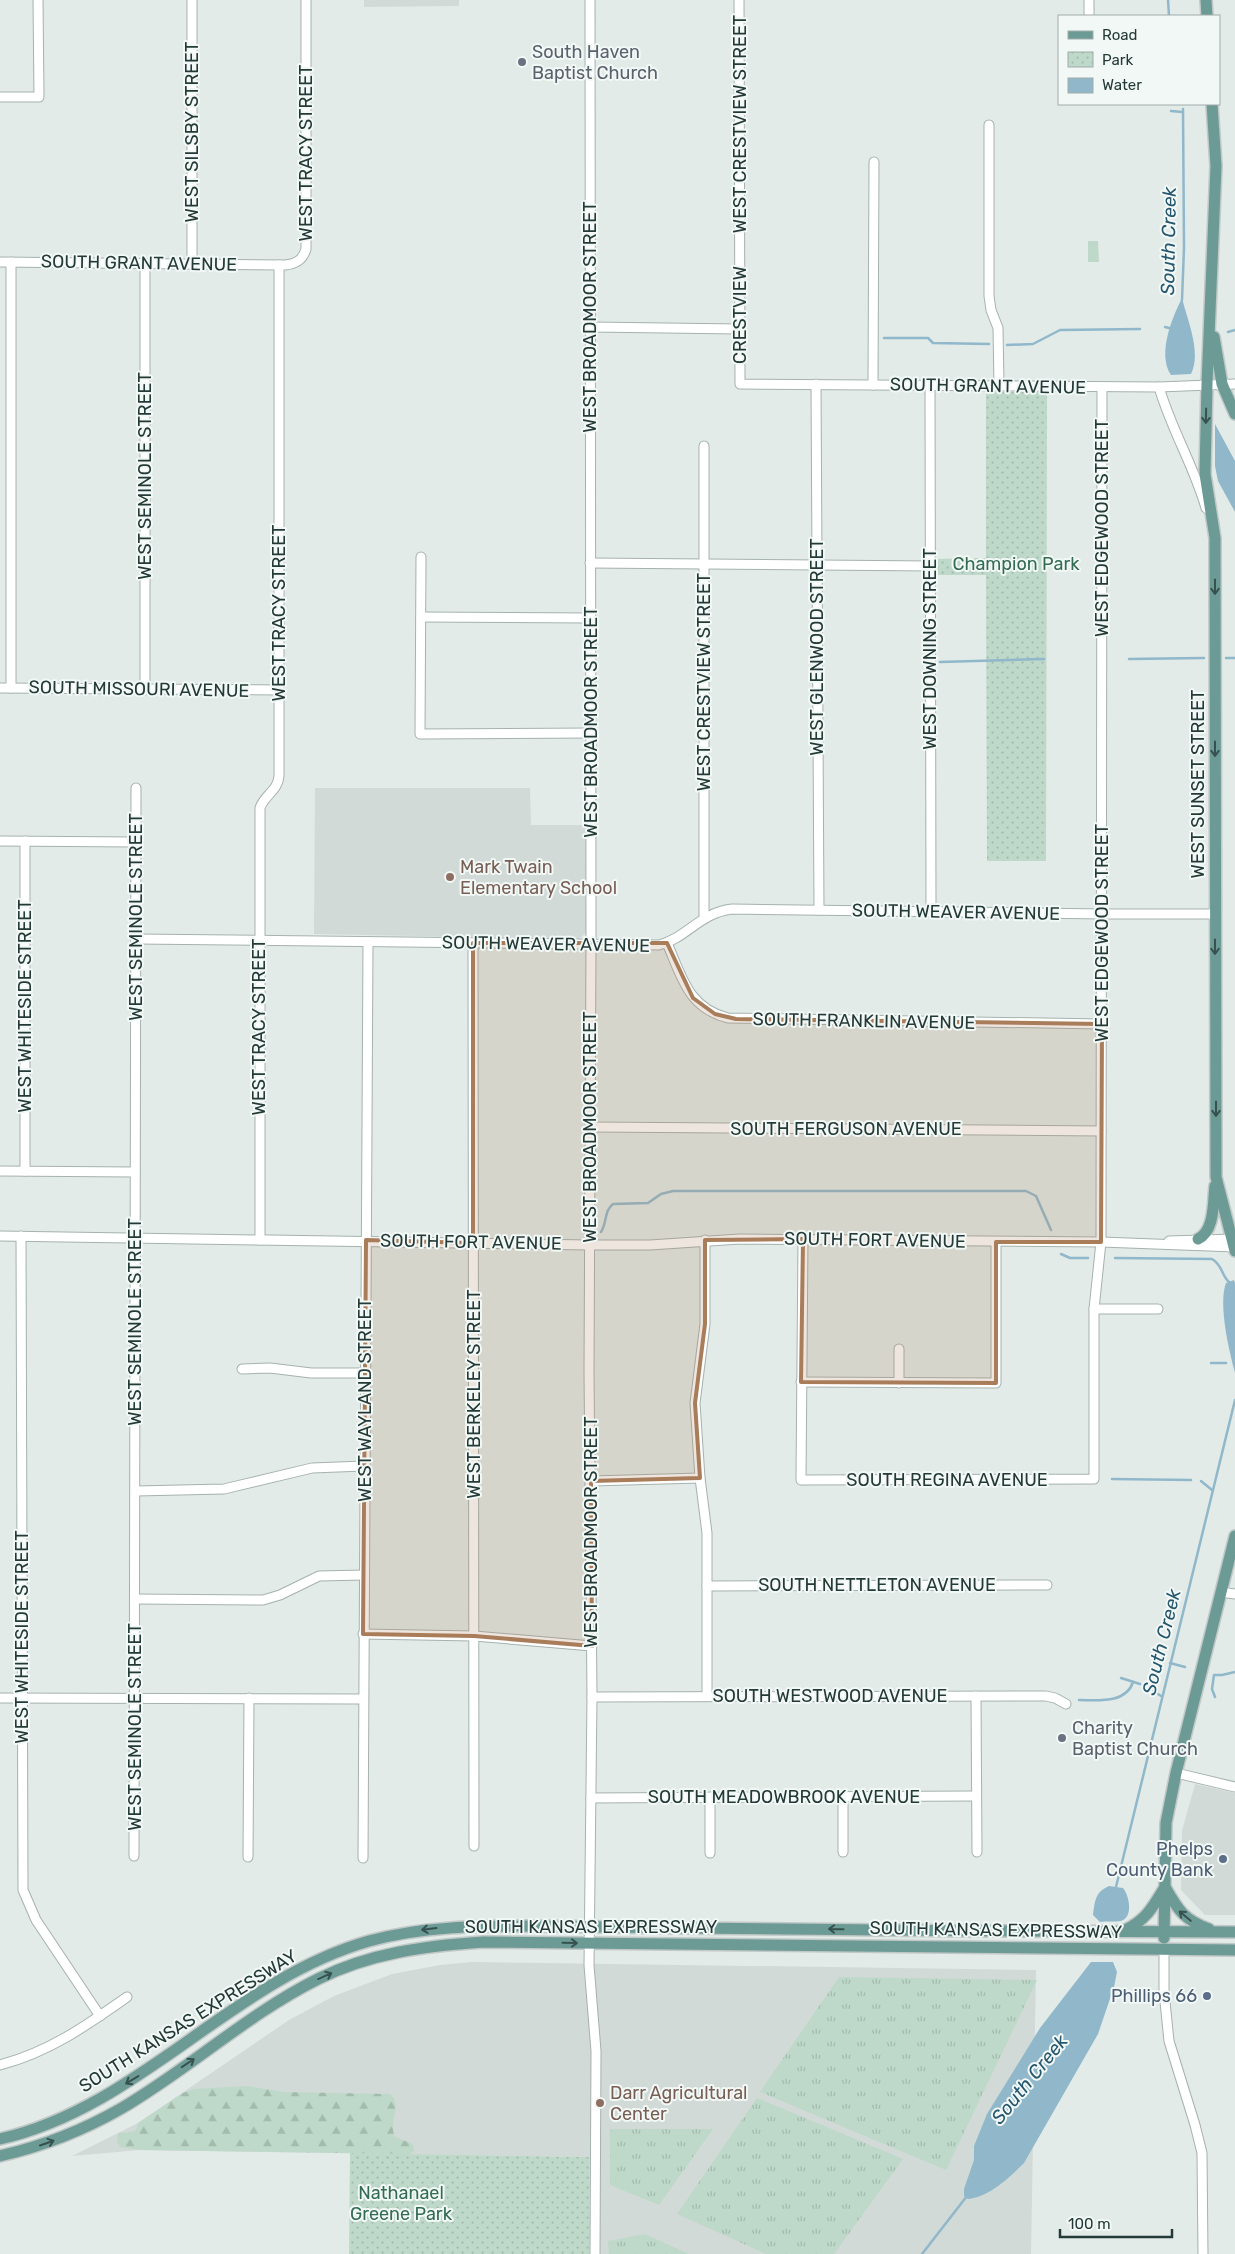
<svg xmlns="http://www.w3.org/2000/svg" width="1235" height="2254" viewBox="0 0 1235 2254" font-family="Rubik,sans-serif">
<defs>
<pattern id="grass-tufts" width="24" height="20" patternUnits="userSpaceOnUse" patternTransform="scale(1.25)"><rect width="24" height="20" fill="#bed9c9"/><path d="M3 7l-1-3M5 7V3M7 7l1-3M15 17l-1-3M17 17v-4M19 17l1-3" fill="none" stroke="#a3bbad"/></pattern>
<pattern id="forest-firs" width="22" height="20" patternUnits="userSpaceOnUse" patternTransform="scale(1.25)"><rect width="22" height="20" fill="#bed9c9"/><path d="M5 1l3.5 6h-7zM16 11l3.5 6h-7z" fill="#a3bbad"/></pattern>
<pattern id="park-dots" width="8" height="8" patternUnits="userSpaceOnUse" patternTransform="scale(1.25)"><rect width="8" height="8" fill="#bed9c9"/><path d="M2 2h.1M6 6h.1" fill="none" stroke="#a3bbad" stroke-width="1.8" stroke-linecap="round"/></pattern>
</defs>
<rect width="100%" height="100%" fill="#e2ebe8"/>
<g fill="#d1dad7">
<path d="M364,0H459V6L364,7Z"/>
<path d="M315,788H530L531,825H587L586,933L579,939L314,934Z"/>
<path d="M1195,1784L1235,1793V1915H1205L1181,1890L1182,1831Z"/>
<path d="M472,1962L1036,1970L1031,2254H589V2157L140,2150L72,2156L138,2123L289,2020L334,1996L392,1974L440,1965Z"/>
</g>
<g fill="url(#grass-tufts)">
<path d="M839,1977L1037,1980L946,2170L760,2092Z"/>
<path d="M757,2098L903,2159L834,2254H766L677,2214Z"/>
<path d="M610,2129H713L659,2205L610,2185Z"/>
<path d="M645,2234L689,2254H609L608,2241Z"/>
</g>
<path fill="url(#forest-firs)" d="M247,2086L284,2092L390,2094C403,2103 388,2122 395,2137L413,2144L414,2151L410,2154L140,2150L120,2147L117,2142L118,2134C124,2131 131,2134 136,2130L138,2123L183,2093L194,2089Z"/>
<g fill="url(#park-dots)">
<path d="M986,392H1047L1046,861H987L986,575H934L935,559L986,558Z"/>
<path d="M350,2153L589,2157V2254H349Z"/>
</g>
<path fill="#bed9c9" d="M1088,241H1098L1099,262H1088Z"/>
<g fill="#90b8ca">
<path d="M1182,298C1187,319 1202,353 1191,374L1171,375C1157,354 1172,318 1182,298Z"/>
<path d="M1215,424L1235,461V512L1218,481L1215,466Z"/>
<path d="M1234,1280L1235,1283V1373C1229,1351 1218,1304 1226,1283Z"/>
<path d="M1109,1886L1123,1888C1129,1895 1134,1917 1121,1921C1115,1922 1106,1921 1100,1922L1093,1915C1095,1901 1095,1892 1109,1886Z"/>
<path d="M1091,1962H1113L1117,1972L1114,1987L1098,2034L1024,2163C1010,2177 989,2197 968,2199L964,2196V2189L974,2160V2146L987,2114L1040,2028Z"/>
</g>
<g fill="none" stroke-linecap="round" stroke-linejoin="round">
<g stroke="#90b8ca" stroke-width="2.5">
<path d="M1168,0L1169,16"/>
<path d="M1171,111L1182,112"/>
<path d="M1182,300L1184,248L1183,109"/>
<path d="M1165,327L1173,329"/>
<path d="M1228,332L1235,330"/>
<path d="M884,338H928L933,343L989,344"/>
<path d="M1007,345L1033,344L1060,330L1140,329"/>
<path d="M1226,658H1235"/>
<path d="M1129,659L1204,658"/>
<path d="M940,662L1044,659"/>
<path d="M601,1232C607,1223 604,1211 613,1204L648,1203L661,1194L673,1191H1026L1036,1196L1051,1230"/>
<path d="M1061,1254L1070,1258H1088"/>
<path d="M1115,1258L1212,1259C1223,1265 1221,1276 1230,1283"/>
<path d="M1211,1363H1226"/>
<path d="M1112,1479L1191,1480"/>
<path d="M1201,1481L1212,1490"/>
<path d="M1170,1663L1185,1667"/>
<path d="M1121,1678L1140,1684"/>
<path d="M1149,1688L1161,1696"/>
<path d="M1215,1697L1212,1689L1214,1675H1222L1235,1672"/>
<path d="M1079,1700C1097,1700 1126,1704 1133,1682"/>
<path d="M1116,1887L1235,1400"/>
<path d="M922,2254L967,2196"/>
</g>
<defs>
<g id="minor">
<path d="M590,0L591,944L589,1372L592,1697L589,1965L596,2051L595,2254"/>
<path d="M739,0L740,384L1159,387L1235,384"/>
<path d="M1089,0V16"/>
<path d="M0,97H39L38,0"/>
<path d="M989,125V296L991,310L998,328L999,386"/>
<path d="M0,262L285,265C296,264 303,260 306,249V0"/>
<path d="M11,262V688"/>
<path d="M145,263V690"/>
<path d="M192,264V0"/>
<path d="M591,327L739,329"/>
<path d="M816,384L819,910"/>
<path d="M873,385L874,162"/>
<path d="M930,385L931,912"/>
<path d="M1159,387C1171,429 1194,466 1206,508"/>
<path d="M421,557L420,734L592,733"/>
<path d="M590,563L930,566"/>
<path d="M421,617L590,618"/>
<path d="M0,688L279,690"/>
<path d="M0,841L135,842"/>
<path d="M25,841V1171"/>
<path d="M704,917V446"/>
<path d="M137,939L659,945C687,938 699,913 732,909L1103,914H1215"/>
<path d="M473,943L474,1846"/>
<path d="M667,943C682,977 688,1008 728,1018L1102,1024"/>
<path d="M590,1127L1101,1131"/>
<path d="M0,1171L135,1172"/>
<path d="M0,1236L590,1245H650L740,1239L1101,1242L1235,1247"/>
<path d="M21,1236L23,1890L36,1920L100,2016"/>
<path d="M803,1239L801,1480L1094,1479V1309L1101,1242L1102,387"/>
<path d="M260,1240V808C264,795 278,791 279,776V265"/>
<path d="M705,1240V1324L695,1403L700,1478L707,1533V1696"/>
<path d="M1169,1241L1235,1239"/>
<path d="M1094,1309H1158"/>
<path d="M899,1349V1383"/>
<path d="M242,1369L270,1368L311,1373H364"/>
<path d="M801,1382L996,1383V1242"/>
<path d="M591,1481L700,1478"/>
<path d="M136,1491L224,1489L312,1468L364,1466"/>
<path d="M707,1586L1047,1585"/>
<path d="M1221,1592L1235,1594"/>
<path d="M136,1599L263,1600L280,1595L319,1576L364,1575"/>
<path d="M363,1634L474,1636L592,1646"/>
<path d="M976,1696L977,1852"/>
<path d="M592,1697L1046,1696L1055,1698L1066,1704"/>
<path d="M0,1698L363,1699"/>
<path d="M1176,1773L1235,1787"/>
<path d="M591,1798L976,1796"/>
<path d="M843,1852V1797"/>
<path d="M710,1853V1797"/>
<path d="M134,1856L136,788"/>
<path d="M248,1857L249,1698"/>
<path d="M363,1858L368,942"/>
<path d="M1164,1950V1992L1169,2041L1195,2125L1202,2153L1203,2254"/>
<path d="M0,2065C49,2052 86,2026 127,1997"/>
</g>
<g id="major">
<path d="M1206,0L1207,16"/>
<path d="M1212,104L1216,166L1207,384L1205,474L1215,538L1216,1177L1235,1251"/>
<path d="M1214,337L1222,384L1235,414"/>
<path d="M1198,1239C1215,1231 1213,1202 1215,1186"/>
<path d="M1125,1930C1146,1920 1153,1907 1165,1887C1178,1910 1184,1920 1209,1929"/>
<path d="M1164,1938L1166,1823L1176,1773L1235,1536"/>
<path d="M0,2139C140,2107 232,1980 369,1941C424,1926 479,1926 536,1926C585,1927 635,1927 685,1928C868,1930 1052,1932 1235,1932"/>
<path d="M0,2156C43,2146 84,2130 122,2108C190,2068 248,2014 318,1979C370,1953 425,1946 483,1942L1235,1950"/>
</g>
</defs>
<use href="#minor" stroke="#a5b2af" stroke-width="11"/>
<use href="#major" stroke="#c2c8c7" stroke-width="14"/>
<use href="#minor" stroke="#fff" stroke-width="9"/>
<use href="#major" stroke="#6c9b96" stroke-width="11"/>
</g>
<defs><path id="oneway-shaft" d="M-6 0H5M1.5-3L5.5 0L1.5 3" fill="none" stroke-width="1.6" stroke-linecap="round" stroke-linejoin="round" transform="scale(1.25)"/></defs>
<g stroke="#36524f">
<use href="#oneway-shaft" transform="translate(1206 416) rotate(91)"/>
<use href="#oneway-shaft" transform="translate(1215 587) rotate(90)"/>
<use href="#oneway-shaft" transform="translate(1215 749) rotate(90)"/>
<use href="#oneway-shaft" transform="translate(1215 947) rotate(90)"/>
<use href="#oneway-shaft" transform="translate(1216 1109) rotate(90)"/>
<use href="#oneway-shaft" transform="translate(1185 1916) rotate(-140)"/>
<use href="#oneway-shaft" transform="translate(429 1929) rotate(173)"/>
<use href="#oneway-shaft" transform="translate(836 1929) rotate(-179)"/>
<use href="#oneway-shaft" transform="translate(570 1943) rotate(1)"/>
<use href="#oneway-shaft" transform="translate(325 1976) rotate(-24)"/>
<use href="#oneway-shaft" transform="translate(188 2063) rotate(-34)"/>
<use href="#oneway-shaft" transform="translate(132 2080) rotate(149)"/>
<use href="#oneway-shaft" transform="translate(47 2143) rotate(-19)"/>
</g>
<path fill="#a97c5a" fill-opacity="0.2" stroke="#a97c5a" stroke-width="4" stroke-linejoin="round" d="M473,943H667L693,998L715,1014L736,1019L1102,1024L1101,1242H996V1383L801,1382L803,1239L705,1240V1324L695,1403L700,1478L591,1481L592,1646L474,1636L363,1634L366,1240L473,1243Z"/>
<g fill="#6b7280" stroke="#f2f8f6" stroke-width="2">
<circle cx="522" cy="62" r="5"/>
<circle cx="1062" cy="1738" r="5"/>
</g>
<g fill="#8d6e63" stroke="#f2f8f6" stroke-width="2">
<circle cx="450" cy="877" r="5"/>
<circle cx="600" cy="2103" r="5"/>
</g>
<g fill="#5c6f8a" stroke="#f2f8f6" stroke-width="2">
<circle cx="1223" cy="1859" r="5"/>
<circle cx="1207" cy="1996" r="5"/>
</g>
<g text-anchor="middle" stroke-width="4" stroke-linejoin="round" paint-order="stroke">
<g font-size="18" fill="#5b616d" stroke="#f2f8f6" text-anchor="start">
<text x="532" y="58">South Haven<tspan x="532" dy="21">Baptist Church</tspan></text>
<text x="1072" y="1734">Charity<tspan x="1072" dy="21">Baptist Church</tspan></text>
</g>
<g font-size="18" fill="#243a37" stroke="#f2f8f6">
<text transform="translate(740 124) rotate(-90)" y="6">WEST CRESTVIEW STREET</text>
<text transform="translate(192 132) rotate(-90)" y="6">WEST SILSBY STREET</text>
<text transform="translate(306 153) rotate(-90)" y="6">WEST TRACY STREET</text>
<text transform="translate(139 263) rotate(1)" y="6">SOUTH GRANT AVENUE</text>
<text transform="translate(740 315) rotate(-90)" y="6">CRESTVIEW</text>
<text transform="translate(590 317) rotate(-90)" y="6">WEST BROADMOOR STREET</text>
<text transform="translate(988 386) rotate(1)" y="6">SOUTH GRANT AVENUE</text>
<text transform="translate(145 476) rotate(-90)" y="6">WEST SEMINOLE STREET</text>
<text transform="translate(1102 528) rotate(-90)" y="6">WEST EDGEWOOD STREET</text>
<text transform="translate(279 613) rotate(-90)" y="6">WEST TRACY STREET</text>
<text transform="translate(817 647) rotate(-90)" y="6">WEST GLENWOOD STREET</text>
<text transform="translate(930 649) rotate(-90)" y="6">WEST DOWNING STREET</text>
<text transform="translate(704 682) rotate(-90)" y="6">WEST CRESTVIEW STREET</text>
<text transform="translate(139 689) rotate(1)" y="6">SOUTH MISSOURI AVENUE</text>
<text transform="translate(591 722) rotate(-90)" y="6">WEST BROADMOOR STREET</text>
<text transform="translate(1198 784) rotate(-90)" y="6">WEST SUNSET STREET</text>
<text transform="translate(956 912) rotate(1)" y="6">SOUTH WEAVER AVENUE</text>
<text transform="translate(136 917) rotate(-90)" y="6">WEST SEMINOLE STREET</text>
<text transform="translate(1102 933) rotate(-90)" y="6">WEST EDGEWOOD STREET</text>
<text transform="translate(546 944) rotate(1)" y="6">SOUTH WEAVER AVENUE</text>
<text transform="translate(25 1006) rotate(-90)" y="6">WEST WHITESIDE STREET</text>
<text transform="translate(864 1021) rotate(1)" y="6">SOUTH FRANKLIN AVENUE</text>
<text transform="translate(259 1027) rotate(-90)" y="6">WEST TRACY STREET</text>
<text transform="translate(590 1127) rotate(-90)" y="6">WEST BROADMOOR STREET</text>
<text x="846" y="1135">SOUTH FERGUSON AVENUE</text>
<text transform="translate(875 1240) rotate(1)" y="6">SOUTH FORT AVENUE</text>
<text transform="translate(471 1242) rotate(1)" y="6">SOUTH FORT AVENUE</text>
<text transform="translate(135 1322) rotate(-90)" y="6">WEST SEMINOLE STREET</text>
<text transform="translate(474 1394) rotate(-90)" y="6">WEST BERKELEY STREET</text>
<text transform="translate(365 1400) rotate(-90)" y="6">WEST WAYLAND STREET</text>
<text x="947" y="1486">SOUTH REGINA AVENUE</text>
<text transform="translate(591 1532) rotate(-90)" y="6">WEST BROADMOOR STREET</text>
<text x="877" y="1591">SOUTH NETTLETON AVENUE</text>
<text transform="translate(22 1637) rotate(-90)" y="6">WEST WHITESIDE STREET</text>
<text x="830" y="1702">SOUTH WESTWOOD AVENUE</text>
<text transform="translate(135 1727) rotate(-90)" y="6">WEST SEMINOLE STREET</text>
<text x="784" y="1803">SOUTH MEADOWBROOK AVENUE</text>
<text x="591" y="1933">SOUTH KANSAS EXPRESSWAY</text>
<text transform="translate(996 1930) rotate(1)" y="6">SOUTH KANSAS EXPRESSWAY</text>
<text transform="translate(188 2021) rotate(-32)" y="6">SOUTH KANSAS EXPRESSWAY</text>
</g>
<g font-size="18" fill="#336c52" stroke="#f2f8f6">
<text x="1016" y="570">Champion Park</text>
<text x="401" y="2199">Nathanael<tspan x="401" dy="21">Greene Park</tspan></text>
</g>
<g font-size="18" fill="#785e54" stroke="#f2f8f6" text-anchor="start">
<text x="460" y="873">Mark Twain<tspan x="460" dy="21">Elementary School</tspan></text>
<text x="610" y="2099">Darr Agricultural<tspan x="610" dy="21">Center</tspan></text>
</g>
<g font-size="18" fill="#4e5e75" stroke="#f2f8f6" text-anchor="end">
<text x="1213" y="1855">Phelps<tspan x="1213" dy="21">County Bank</tspan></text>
<text x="1197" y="2002">Phillips 66</text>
</g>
<g font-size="19" font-style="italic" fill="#25576f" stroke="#f2f8f6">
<text transform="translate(1168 241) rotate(-89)" y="7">South Creek</text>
<text transform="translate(1161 1642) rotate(-76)" y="7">South Creek</text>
<text transform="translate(1029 2079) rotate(-51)" y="7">South Creek</text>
</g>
</g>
<rect x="1058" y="15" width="162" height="90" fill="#f2f8f6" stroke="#a0acaa"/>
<rect x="1068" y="31" width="25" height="8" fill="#6c9b96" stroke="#a0acaa"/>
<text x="1102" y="40" font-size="15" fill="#243a37">Road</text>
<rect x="1068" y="52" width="25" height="15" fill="url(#park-dots)" stroke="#a0acaa"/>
<text x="1102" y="65" font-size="15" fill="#243a37">Park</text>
<rect x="1068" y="78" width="25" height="15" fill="#90b8ca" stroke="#a0acaa"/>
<text x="1102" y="90" font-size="15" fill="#243a37">Water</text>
<path d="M1060 2229v8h112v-8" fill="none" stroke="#243a37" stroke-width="2.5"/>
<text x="1068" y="2229" font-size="15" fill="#243a37" stroke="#f2f8f6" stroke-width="4" paint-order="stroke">100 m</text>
</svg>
